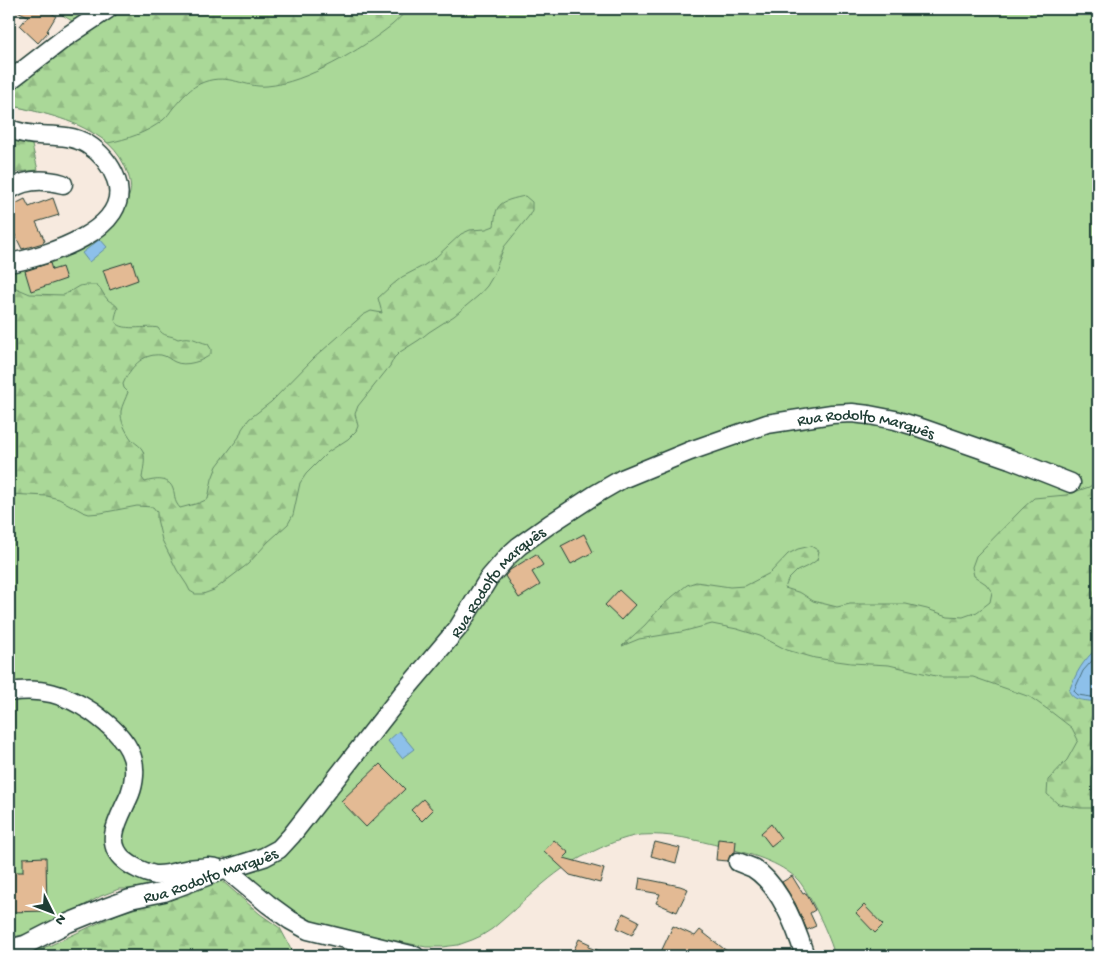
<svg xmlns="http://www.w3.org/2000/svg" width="1107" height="965" viewBox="0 0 1107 965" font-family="'Gochi Hand',sans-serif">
<defs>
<pattern id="forest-firs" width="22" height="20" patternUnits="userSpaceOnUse" patternTransform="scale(1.25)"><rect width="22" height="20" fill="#aad898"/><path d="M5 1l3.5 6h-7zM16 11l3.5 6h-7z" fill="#92ba84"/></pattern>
</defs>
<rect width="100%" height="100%" fill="#f7eadf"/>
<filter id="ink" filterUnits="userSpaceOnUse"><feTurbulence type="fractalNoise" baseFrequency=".02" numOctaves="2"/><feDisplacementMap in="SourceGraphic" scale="10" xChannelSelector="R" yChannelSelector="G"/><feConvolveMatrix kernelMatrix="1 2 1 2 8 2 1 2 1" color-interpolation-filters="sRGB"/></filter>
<g filter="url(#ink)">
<g fill="#aad898" stroke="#648a66">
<path d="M53,9H90L72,21Z"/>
<path d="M124,9H1098V956H835C830,937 811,896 799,881C780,861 749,854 724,847C696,840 670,833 641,835C623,837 604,846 588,854C551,871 524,903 492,929L481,936L472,940L458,945L442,947H426L333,928C323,925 313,922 304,917C275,901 252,876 225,857L169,881L151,887L140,889H119L101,896L52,923L27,934L9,938V269C35,256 62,244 88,232C95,228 110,224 115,218C117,216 119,212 121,209C131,196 133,189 128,174C112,125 52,115 9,105V94Z"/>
</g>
<g fill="url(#forest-firs)" stroke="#648a66">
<path d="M124,9H408C403,14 398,20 392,25C362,49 306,83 267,86C245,88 229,73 204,82C190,87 182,98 173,108C170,112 167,117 163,120C147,133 127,139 108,143C76,119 46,114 9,105V94C45,63 83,35 124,9Z"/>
<path d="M9,137L31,141L38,170L18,172L9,176Z"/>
<path d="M525,196L532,202V210L529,216L504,247L493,276L487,286L478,296L454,316L429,332L419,340L400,352L394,358L390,366L358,406L355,414L358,426L356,431L348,439L328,452L306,474L300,483L293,515L288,524L268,542L248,564L214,590L203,594H195L190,591L187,585L177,570L162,540L157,519V512L153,507L137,506L101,513L89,514L83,512L59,499L47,496L9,494V285L30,294L64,295L79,286L86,285H97C102,289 103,295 108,300C112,303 115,303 118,308C117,311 115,316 115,320C118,333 149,325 158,328C164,338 169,334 178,339C192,335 195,341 208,344L211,349V354C204,361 185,367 175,362C170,360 167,356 161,355C142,353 130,368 123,384L124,388L128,392C126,398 122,405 121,411C120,421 126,432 132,440C136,444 141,446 143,451C146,459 143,470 142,478L145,482C155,479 169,477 173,489C176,497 173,500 180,508L199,503L208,499L212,479L217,466L239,437L242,429L249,419L271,402L314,358L363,315L371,311L382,313L378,298L391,286L402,277L423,266L435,258L461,234L470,230L486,229L494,226C496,212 495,205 509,200C515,198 520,197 525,196Z"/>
<path d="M1098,481V808H1080L1058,804L1047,794L1048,780L1067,760L1078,740L1072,728L1050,711L1030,697L973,677H940L889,665L851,663L815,658L787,650L760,636L737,629L712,624L681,632L639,639L622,646L645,625L660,608L672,597L687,585L696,582L730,587L745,586L770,573L788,554L798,549L811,546L819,551L817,560L810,565L797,571L788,580L785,588L801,593L813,601L837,607L850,604H906L927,609L948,616L963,617L977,612L990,602L992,592L986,584L974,576L972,567L976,556L1023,508L1034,498L1066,495L1089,487Z"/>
<path d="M220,879L260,914L280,928L295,956H18L29,953L51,945L120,913L157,902Z"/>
</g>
<g fill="#8dc0ea" stroke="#618ca1">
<path d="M100,239L107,247L89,262L82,253Z"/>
<path d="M1098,647V703C1088,699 1074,703 1069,691C1077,671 1082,662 1098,647Z"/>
<path d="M399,731L414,749L402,758L388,741Z"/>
</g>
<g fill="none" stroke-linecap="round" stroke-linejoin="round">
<path stroke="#4b717d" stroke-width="1" d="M1098,654L1083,671L1074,691L1078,695L1098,698"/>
</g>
<g fill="#e3ba94" stroke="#1f3d34">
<path d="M13,9H45L56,16L47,31L48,32L38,43L20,26L28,16Z"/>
<path d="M53,198L59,215L36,222L45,241L43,242V243L22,249L14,233L9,236V221L13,219L9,210V207L25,199L29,207Z"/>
<path d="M132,261L138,280L110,290L103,270Z"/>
<path d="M50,263L52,270L62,267L66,279L31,291L25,271Z"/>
<path d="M584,534L593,552L571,564L561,546Z"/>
<path d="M536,554L543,565L532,572L540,585L519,598L505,576L510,570Z"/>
<path d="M619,590L635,605L621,620L605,605Z"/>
<path d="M380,764L405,789L366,827L341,801Z"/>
<path d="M423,799L433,810L422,821L411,810Z"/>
<path d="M771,824L781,838L771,846L761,833Z"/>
<path d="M718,839L736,841L735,852L731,854L728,861L716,860Z"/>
<path d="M554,840L569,853L564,858L604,869L600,883L570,875L544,851Z"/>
<path d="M655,842L680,848L676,863L651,856Z"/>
<path d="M46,857L47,911L9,912V872H23V858Z"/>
<path d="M792,876L803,894L806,893L815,910L810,913L816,926L807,930L795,903L782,882Z"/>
<path d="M640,878L680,886L688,889L677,912L656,903L660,894L638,890Z"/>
<path d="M864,905L883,925L875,933L856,913Z"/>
<path d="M623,913L639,921L632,935L617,928Z"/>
<path d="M673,926L695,936L700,930L733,956H659Z"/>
<path d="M579,939L590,944L588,947L609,954L608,956H571Z"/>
</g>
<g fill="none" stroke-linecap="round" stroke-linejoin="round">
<defs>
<g id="street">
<path d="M9,81L66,37L108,9"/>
<path d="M9,129C18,132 28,135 39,135C55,136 72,135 87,144C100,152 111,165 116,179C135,229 45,257 9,263"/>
<path d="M9,190C25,179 45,179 63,184"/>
<path d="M9,692C41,687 65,694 92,712C107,723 126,738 132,757C136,768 134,784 130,794C121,816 102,841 124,860C132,867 145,873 155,875C166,876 179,871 189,869C196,868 202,868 208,867L216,868"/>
<path d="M738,862C743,864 748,866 753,868C780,885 796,927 805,956"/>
<path d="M226,869L268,904L290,920L308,930L415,956"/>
<path id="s1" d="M9,949L25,945L68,923L105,908L130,899L164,892L226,869L264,857L279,849L291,836L403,693L458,628L489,578L508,556L519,546L550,524L596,494L622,479L690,451L767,424L832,414L852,413L869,415L895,420L921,428L1010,459L1071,483"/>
</g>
</defs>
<use href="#street" stroke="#1f3d34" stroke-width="21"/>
<use href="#street" stroke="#fff" stroke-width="18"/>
</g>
</g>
<g text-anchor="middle" stroke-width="5" stroke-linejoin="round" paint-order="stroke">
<g font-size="16" fill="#1f3d34" stroke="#fff">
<text dy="6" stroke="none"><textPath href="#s1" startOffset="1055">Rua Rodolfo Marquês</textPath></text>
<text dy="6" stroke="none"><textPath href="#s1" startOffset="635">Rua Rodolfo Marquês</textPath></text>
<text dy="6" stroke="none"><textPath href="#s1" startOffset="215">Rua Rodolfo Marquês</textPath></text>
</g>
</g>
<rect width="1107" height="965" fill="none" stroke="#fff" stroke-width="30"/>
<rect x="15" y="15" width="1077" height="935" fill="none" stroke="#1f3d34" stroke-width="2" filter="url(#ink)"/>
<g transform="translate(52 912) rotate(132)" stroke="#ffffff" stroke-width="4" paint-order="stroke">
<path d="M0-4L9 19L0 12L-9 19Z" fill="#1f3d34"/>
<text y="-8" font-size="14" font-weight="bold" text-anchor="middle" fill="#1f3d34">N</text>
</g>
</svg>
